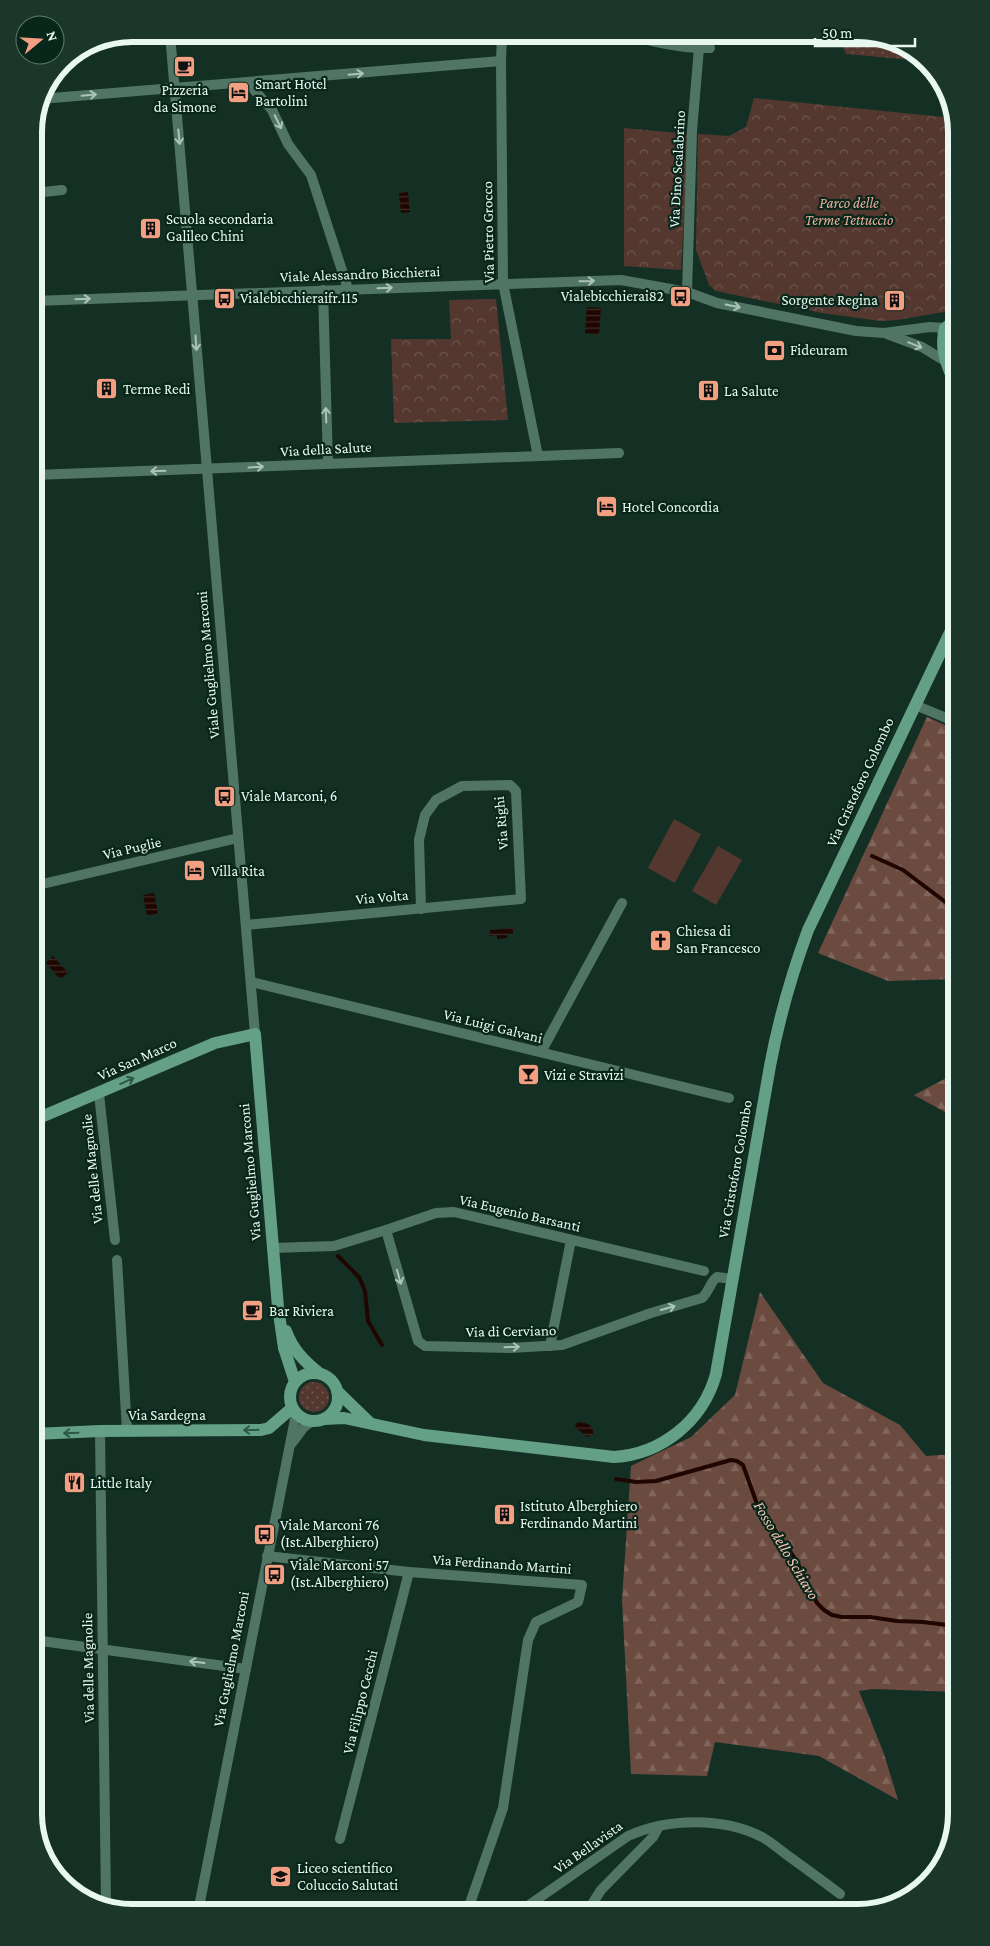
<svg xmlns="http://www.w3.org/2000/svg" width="990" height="1946" viewBox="0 0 990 1946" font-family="'Crimson Pro',serif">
<defs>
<pattern id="grass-dots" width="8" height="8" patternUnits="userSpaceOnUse" patternTransform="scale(1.25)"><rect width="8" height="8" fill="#54382f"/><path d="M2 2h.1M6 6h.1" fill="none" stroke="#6d564d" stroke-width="1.8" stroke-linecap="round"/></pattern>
<pattern id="forest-firs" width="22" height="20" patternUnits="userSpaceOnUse" patternTransform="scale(1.25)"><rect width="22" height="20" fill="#6b4a3f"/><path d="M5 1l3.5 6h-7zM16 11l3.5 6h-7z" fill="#80655b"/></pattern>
<pattern id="park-crowns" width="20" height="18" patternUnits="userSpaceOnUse" patternTransform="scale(1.25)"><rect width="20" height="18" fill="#54382f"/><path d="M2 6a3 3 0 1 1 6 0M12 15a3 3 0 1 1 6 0" fill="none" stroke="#6d564d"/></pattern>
<pattern id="water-rules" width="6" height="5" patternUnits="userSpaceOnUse" patternTransform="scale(1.25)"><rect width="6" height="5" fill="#1f0601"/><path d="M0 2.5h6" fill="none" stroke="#402b26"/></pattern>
</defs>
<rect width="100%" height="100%" fill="#143025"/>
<g fill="url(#grass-dots)">
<path d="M854,36C874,38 910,45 923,61L846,54L842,45L846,39Z"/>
<circle cx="314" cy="1397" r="15"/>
</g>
<g fill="url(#forest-firs)">
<path d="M927,717L956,730V979L888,981L818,953Z"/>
<path d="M956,1073V1118L914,1095Z"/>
<path d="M760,1292L823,1383L900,1425L926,1456L956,1454V1692L873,1689L859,1691L884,1754L898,1800L819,1756L715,1742L707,1776L631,1774L622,1600L631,1466L691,1437L735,1395Z"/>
</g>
<g fill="url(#park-crowns)">
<path d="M754,98L953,118L956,133V310L897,320L880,321L822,313L716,291L709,285L696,250L698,134L729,136L746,127Z"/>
<path d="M624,128L689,134L681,270L624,266Z"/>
<path d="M496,299L508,420L394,423L391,339H451L449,300Z"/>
</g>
<g fill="#54382f">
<path d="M674,819L701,834L675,883L648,868Z"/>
<path d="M718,846L742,860L716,905L692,891Z"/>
</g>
<g fill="url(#water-rules)">
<path d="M408,192L410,212L401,213L399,193Z"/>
<path d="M587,307L601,308L599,335L585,333Z"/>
<path d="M154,893L158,913L147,916L143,895Z"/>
<path d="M513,928V934H507V938L497,939V935L490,936V930Z"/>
<path d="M53,956L68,973L60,979L46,963Z"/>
<path d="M579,1421L590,1425L593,1430V1434L587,1437L575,1427L576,1424Z"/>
</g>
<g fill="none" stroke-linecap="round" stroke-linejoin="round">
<g stroke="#1f0601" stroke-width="4">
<path d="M872,856L903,870L956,910"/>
<path d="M338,1256L359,1277L365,1291L368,1321L382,1345"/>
<path d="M616,1479L636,1482L656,1481L731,1460L737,1461L743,1465L757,1504L796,1560L817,1603L824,1610L832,1615L842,1617H870L897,1621L923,1622L956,1626"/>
</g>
<g stroke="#517565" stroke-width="10">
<path d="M170,34L255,1034"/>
<path d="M502,34L501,61L503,283L538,456"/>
<path d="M626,34C652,42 683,49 710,48"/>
<path d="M248,83L272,110L288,144L311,175L348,289"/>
<path d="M40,99L501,61"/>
<path d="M34,193L62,190"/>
<path d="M323,290L328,464"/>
<path d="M687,292L692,131L699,48"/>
<path d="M34,301L621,280L687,292L717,303L856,331L884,333L930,327L945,328"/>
<path d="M887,334L922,347L945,361"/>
<path d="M34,475L619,453"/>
<path d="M915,705L956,722"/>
<path d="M34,886L238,838"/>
<path d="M246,925L521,899L516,791L510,785L462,786L436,800L425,815L419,840L421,909"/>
<path d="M251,982L729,1098"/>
<path d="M541,1052L622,903"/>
<path d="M99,1094L115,1240"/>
<path d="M386,1230L418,1341L425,1346L510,1348L562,1345L651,1313L702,1298C709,1292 710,1282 717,1277L732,1279"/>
<path d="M272,1248L334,1246L386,1230L436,1213L454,1212L704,1271"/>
<path d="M117,1260L127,1431"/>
<path d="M550,1346L571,1240"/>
<path d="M100,1431L106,1905"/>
<path d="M292,1443L304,1427L312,1421"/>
<path d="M267,1556L409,1572L582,1585L578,1602L536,1622L528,1640L503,1808L467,1912"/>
<path d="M34,1640L246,1669"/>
<path d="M340,1839L409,1572"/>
<path d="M198,1912L296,1414"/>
<path d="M519,1912L628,1836C668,1818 723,1817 762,1837C771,1842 779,1849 787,1855C805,1868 823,1881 840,1894"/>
<path d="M587,1912L601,1890L653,1837L659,1826"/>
</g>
<g stroke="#64a086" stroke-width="12">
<path d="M956,387C948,366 939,351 945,328L956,320"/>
<path d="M34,1120L215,1043L255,1034L278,1307L284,1348L295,1382"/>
<path d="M286,1331C293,1350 304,1361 319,1373"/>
<circle cx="314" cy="1397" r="24"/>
<path d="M337,1391L370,1423"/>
<path d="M324,1419L344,1418L424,1435L614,1457C662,1454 703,1421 716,1374L770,1066C779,1018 791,976 808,930L956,620"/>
<path d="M34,1434L100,1431L261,1430L269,1428L292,1408"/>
</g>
</g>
<defs><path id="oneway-shaft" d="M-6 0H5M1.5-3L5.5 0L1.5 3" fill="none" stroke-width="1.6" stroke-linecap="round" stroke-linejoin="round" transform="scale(1.25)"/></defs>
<g stroke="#acc4b8">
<use href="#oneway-shaft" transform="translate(356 74) rotate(-5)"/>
<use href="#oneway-shaft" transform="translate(89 95) rotate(-5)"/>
<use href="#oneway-shaft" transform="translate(278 122) rotate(64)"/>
<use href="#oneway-shaft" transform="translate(179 137) rotate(85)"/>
<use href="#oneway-shaft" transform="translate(587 281) rotate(-1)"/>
<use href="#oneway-shaft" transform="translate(385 288) rotate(-2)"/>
<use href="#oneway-shaft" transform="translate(83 299) rotate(-2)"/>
<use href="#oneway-shaft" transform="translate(733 306) rotate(11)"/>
<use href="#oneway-shaft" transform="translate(196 343) rotate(86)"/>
<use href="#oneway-shaft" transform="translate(915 345) rotate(22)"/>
<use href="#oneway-shaft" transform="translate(326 415) rotate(-92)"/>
<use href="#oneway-shaft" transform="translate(256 467) rotate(-3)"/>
<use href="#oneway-shaft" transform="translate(158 471) rotate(178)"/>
<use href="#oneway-shaft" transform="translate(399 1277) rotate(74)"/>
<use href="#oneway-shaft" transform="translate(668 1308) rotate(-16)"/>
<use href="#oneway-shaft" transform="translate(512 1347) rotate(-1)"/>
<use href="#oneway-shaft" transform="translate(197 1662) rotate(-173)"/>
</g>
<g stroke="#2d5746">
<use href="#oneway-shaft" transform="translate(127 1081) rotate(-24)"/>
<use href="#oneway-shaft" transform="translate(251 1430) rotate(179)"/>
<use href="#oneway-shaft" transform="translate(71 1433) rotate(178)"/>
</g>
<defs>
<symbol id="cafe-square" viewBox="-11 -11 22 22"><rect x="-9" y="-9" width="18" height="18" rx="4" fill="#f39f82" stroke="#09261b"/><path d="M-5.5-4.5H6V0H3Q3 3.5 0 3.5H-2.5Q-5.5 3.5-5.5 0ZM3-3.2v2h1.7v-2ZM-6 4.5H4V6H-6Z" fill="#111"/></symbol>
<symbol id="hotel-square" viewBox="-11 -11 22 22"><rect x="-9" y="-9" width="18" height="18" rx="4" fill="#f39f82" stroke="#09261b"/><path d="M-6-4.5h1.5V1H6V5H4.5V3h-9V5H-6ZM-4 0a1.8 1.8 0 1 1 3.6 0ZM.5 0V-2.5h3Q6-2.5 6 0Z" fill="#111"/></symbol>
<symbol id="building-square" viewBox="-11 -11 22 22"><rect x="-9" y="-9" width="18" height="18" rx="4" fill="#f39f82" stroke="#09261b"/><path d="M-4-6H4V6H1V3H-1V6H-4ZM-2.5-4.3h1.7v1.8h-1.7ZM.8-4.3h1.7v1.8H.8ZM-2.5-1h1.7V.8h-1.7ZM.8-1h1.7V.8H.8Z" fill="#111"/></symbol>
<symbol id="bus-square" viewBox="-11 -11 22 22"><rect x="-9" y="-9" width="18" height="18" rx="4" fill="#f39f82" stroke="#09261b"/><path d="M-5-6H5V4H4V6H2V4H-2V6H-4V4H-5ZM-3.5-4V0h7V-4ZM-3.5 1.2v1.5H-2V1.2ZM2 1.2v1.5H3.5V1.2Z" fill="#111"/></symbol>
<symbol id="bank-square" viewBox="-11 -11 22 22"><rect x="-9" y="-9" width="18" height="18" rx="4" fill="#f39f82" stroke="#09261b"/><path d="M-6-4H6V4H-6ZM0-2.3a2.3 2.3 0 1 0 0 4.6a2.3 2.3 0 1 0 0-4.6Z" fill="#111"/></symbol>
<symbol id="church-square" viewBox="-11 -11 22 22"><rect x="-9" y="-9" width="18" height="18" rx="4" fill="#f39f82" stroke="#09261b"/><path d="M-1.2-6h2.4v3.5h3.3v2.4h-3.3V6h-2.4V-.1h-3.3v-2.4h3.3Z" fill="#111"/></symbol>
<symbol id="bar-square" viewBox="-11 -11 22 22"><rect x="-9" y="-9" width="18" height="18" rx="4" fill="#f39f82" stroke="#09261b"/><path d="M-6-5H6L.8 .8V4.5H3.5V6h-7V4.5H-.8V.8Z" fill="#111"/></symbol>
<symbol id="restaurant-square" viewBox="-11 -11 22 22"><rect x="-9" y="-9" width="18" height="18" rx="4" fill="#f39f82" stroke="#09261b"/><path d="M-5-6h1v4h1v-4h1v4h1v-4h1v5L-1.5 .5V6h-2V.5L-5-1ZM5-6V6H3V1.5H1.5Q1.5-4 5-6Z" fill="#111"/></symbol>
<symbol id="school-square" viewBox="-11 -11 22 22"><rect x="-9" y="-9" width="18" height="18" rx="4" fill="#f39f82" stroke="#09261b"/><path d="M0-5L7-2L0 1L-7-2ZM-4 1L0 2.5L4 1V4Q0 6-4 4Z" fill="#111"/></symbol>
</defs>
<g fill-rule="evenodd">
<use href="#cafe-square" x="172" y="54" width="25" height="25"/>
<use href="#hotel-square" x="226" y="80" width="25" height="25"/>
<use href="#building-square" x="138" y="216" width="25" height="25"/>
<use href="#bus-square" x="668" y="284" width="25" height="25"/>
<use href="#bus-square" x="212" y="286" width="25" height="25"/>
<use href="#building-square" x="882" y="288" width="25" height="25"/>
<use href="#bank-square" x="762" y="338" width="25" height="25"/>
<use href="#building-square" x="94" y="376" width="25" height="25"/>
<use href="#building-square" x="696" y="378" width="25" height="25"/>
<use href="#hotel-square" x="594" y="494" width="25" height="25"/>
<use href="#bus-square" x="212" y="784" width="25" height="25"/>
<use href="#hotel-square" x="182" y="858" width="25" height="25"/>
<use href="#church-square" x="648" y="928" width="25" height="25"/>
<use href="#bar-square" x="516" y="1062" width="25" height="25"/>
<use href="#cafe-square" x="240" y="1298" width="25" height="25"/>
<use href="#restaurant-square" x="62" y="1470" width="25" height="25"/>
<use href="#building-square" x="492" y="1502" width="25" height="25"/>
<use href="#bus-square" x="252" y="1522" width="25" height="25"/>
<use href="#bus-square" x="262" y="1562" width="25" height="25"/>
<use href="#school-square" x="268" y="1864" width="25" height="25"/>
</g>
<g text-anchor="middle" stroke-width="4.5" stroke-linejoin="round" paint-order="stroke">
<g font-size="15" fill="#e8f8f0" stroke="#09261b" text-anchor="start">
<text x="255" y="89">Smart Hotel<tspan x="255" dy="17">Bartolini</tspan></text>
<text x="185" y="95" text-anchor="middle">Pizzeria<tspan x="185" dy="17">da Simone</tspan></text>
<text x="166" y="224">Scuola secondaria<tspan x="166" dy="17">Galileo Chini</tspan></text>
<text x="664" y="301" text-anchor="end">Vialebicchierai82</text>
<text x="240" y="303">Vialebicchieraifr.115</text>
<text x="878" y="305" text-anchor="end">Sorgente Regina</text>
<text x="790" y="355">Fideuram</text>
<text x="123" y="394">Terme Redi</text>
<text x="724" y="396">La Salute</text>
<text x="622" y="512">Hotel Concordia</text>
<text x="241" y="801">Viale Marconi, 6</text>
<text x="211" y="876">Villa Rita</text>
<text x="676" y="936">Chiesa di<tspan x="676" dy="17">San Francesco</tspan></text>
<text x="544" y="1080">Vizi e Stravizi</text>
<text x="269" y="1316">Bar Riviera</text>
<text x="90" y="1488">Little Italy</text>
<text x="520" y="1511">Istituto Alberghiero<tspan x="520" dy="17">Ferdinando Martini</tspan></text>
<text x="280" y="1530">Viale Marconi 76<tspan x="280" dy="17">(Ist.Alberghiero)</tspan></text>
<text x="290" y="1570">Viale Marconi 57<tspan x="290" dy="17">(Ist.Alberghiero)</tspan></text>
<text x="297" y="1873">Liceo scientifico<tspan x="297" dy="17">Coluccio Salutati</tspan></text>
</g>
<g font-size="15" fill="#e8f8f0" stroke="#09261b">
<text transform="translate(677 169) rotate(-87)" y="5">Via Dino Scalabrino</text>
<text transform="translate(488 232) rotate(-91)" y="5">Via Pietro Grocco</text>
<text transform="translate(360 274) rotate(-2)" y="5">Viale Alessandro Bicchierai</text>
<text transform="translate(326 449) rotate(-3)" y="5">Via della Salute</text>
<text transform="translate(208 665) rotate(-95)" y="5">Viale Guglielmo Marconi</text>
<text transform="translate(860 782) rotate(-65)" y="5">Via Cristoforo Colombo</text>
<text transform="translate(501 823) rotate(-95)" y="5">Via Righi</text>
<text transform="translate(132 848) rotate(-13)" y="5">Via Puglie</text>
<text transform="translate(382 897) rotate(-5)" y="5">Via Volta</text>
<text transform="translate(493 1026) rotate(14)" y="5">Via Luigi Galvani</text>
<text transform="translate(137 1059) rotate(-24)" y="5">Via San Marco</text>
<text transform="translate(92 1169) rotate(-96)" y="5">Via delle Magnolie</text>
<text transform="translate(735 1169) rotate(-80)" y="5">Via Cristoforo Colombo</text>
<text transform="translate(250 1172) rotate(-95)" y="5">Via Guglielmo Marconi</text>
<text transform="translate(520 1213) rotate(13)" y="5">Via Eugenio Barsanti</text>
<text transform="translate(511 1331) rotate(-1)" y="5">Via di Cerviano</text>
<text x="167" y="1420">Via Sardegna</text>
<text transform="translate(502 1564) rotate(4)" y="5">Via Ferdinando Martini</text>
<text transform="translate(231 1659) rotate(-79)" y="5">Via Guglielmo Marconi</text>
<text transform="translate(88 1668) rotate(-91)" y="5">Via delle Magnolie</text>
<text transform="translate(360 1702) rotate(-76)" y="5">Via Filippo Cecchi</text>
<text transform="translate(588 1847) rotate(-35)" y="5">Via Bellavista</text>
</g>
<g font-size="15" font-style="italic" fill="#ecae99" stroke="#09261b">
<text x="849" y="208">Parco delle<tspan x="849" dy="17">Terme Tettuccio</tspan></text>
</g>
<g font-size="16" font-style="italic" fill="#f7c4b3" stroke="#09261b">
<text transform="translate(787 1550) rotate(59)" y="6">Fosso dello Schiavo</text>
</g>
</g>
<path d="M0 0H990V1946H0ZM132 42H858A90 90 0 0 1 948 132V1814A90 90 0 0 1 858 1904H132A90 90 0 0 1 42 1814V132A90 90 0 0 1 132 42Z" fill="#1b372c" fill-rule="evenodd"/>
<path fill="none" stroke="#e8f8f0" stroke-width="6" d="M132 42H858A90 90 0 0 1 948 132V1814A90 90 0 0 1 858 1904H132A90 90 0 0 1 42 1814V132A90 90 0 0 1 132 42Z"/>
<g transform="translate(40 40) rotate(72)"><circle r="24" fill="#09261b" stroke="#627a70"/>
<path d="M0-4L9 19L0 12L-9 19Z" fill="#f39f82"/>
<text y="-8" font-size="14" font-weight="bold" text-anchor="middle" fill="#e8f8f0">N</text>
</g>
<path d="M815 38v8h100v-8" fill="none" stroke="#e8f8f0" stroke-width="2.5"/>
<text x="822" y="38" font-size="15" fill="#e8f8f0" stroke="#09261b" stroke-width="4" paint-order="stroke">50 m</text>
</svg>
